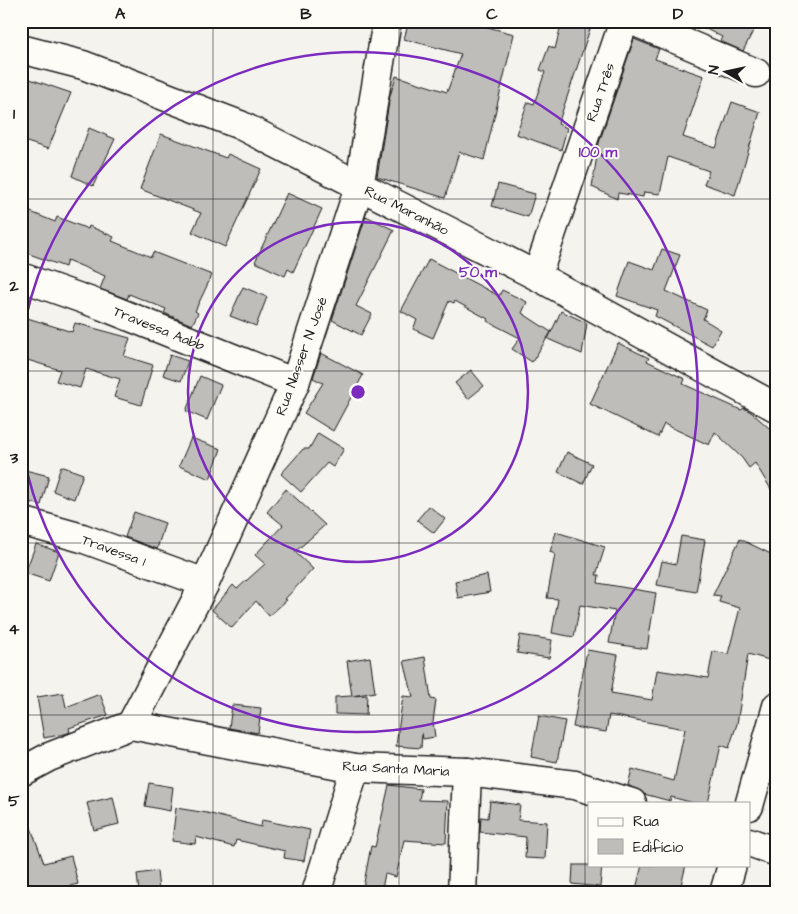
<svg xmlns="http://www.w3.org/2000/svg" width="798" height="914" viewBox="0 0 798 914" font-family="'Architects Daughter',sans-serif">
<rect width="100%" height="100%" fill="#f4f3ee"/>
<filter id="ink" filterUnits="userSpaceOnUse"><feTurbulence type="fractalNoise" baseFrequency=".02" numOctaves="2"/><feDisplacementMap in="SourceGraphic" scale="10" xChannelSelector="R" yChannelSelector="G"/><feConvolveMatrix kernelMatrix="1 2 1 2 8 2 1 2 1" color-interpolation-filters="sRGB"/></filter>
<g filter="url(#ink)">
<g fill="#bebdba" stroke="#1c1c1c">
<path d="M409,21H465L514,34L484,160L459,152L445,198L377,177L390,96L396,76L447,92L461,54L404,39Z"/>
<path d="M562,21L591,26L558,124L567,128L561,150L516,134L528,102L534,104L545,72L540,70L549,46L555,49Z"/>
<path d="M690,21H758L743,51L720,41L722,37Z"/>
<path d="M634,39L659,49L655,59L704,76L683,137L716,148L732,102L760,112L735,195L704,184L709,171L668,157L660,194L644,192L643,197L618,193L617,199L592,187L599,143Z"/>
<path d="M21,76L71,93L48,149L21,140Z"/>
<path d="M89,128L115,139L93,186L72,176Z"/>
<path d="M161,134L226,158L228,154L261,169L225,247L192,232L201,213L140,189Z"/>
<path d="M498,184L535,194L528,217L492,206Z"/>
<path d="M287,193L322,209L293,272L288,269L285,276L255,262Z"/>
<path d="M21,208L55,222L57,217L88,229L89,226L114,237L112,241L151,257L153,252L212,275L195,311L198,313L192,325L164,313L166,309L129,294L127,299L100,289L105,276L67,260L65,267L21,251Z"/>
<path d="M366,216L394,230L356,306L372,314L361,335L332,320Z"/>
<path d="M662,249L680,255L666,291L707,310L703,319L721,330L712,346L655,316L657,310L617,296L629,261L654,270Z"/>
<path d="M429,259L499,296L502,290L527,302L522,313L551,332L532,362L512,349L520,338L487,321L488,319L455,301L454,303L449,301L433,338L413,329L417,320L401,311Z"/>
<path d="M243,287L267,297L256,326L230,316Z"/>
<path d="M561,311L587,323L582,354L548,339Z"/>
<path d="M21,316L72,332L75,323L130,338L124,356L153,365L141,405L114,397L120,379L86,369L80,388L56,381L60,370L21,358Z"/>
<path d="M618,343L649,358L647,361L685,379L683,384L741,410L744,408L751,412L777,435V499L755,463L749,468L742,458L715,432L709,445L664,424L658,437L590,404Z"/>
<path d="M321,353L363,375L333,431L304,413L323,383L313,378Z"/>
<path d="M170,355L188,361L181,381L163,375Z"/>
<path d="M471,370L484,386L468,399L455,383Z"/>
<path d="M200,376L221,385L207,420L186,411Z"/>
<path d="M318,433L344,449L333,467L327,463L301,492L281,474L303,449H309Z"/>
<path d="M191,438L221,449L210,479L179,466Z"/>
<path d="M567,452L592,464L583,484L558,472Z"/>
<path d="M61,466L83,474L74,499L53,491Z"/>
<path d="M21,469L49,476L41,505L21,500Z"/>
<path d="M286,489L325,525L295,552L313,569L285,599L287,600L269,616L256,601L232,628L212,610L233,585L237,589L265,564L255,555L283,525L267,512Z"/>
<path d="M429,506L445,519L434,533L417,520Z"/>
<path d="M134,512L165,523L157,549L125,537Z"/>
<path d="M556,532L605,547L596,575H599L598,583L656,593L647,649L609,643L615,611L580,605L574,637L552,633L558,599L547,598L555,554L550,552Z"/>
<path d="M681,536L705,540L696,592L657,585L662,561L676,564Z"/>
<path d="M740,539L777,557V631L769,660L748,654L737,724L729,748L721,745L708,803H694L671,797L670,801L644,794L628,785L632,769L674,781L685,729L609,715L606,732L573,727L587,650L618,655L611,693L652,700L657,670L708,678L713,651L728,654L740,608L719,602L721,596L713,595Z"/>
<path d="M36,544L59,552L49,581L25,573Z"/>
<path d="M487,575L490,592L458,598L455,581Z"/>
<path d="M520,635L552,640L549,658L517,653Z"/>
<path d="M370,657L375,692L352,696L347,661Z"/>
<path d="M425,657L431,699L436,700L433,722L435,737L423,739L422,733L421,748L396,746L403,696L413,697L404,661Z"/>
<path d="M63,693L66,707L100,694L108,715L69,728L70,732L65,734L44,738L37,697Z"/>
<path d="M367,695L366,715L335,714V697Z"/>
<path d="M232,705L261,708L258,733L229,728Z"/>
<path d="M539,716L565,721L557,762L531,757Z"/>
<path d="M149,783L173,787L170,811L145,806Z"/>
<path d="M389,785L421,789L419,800L448,801L446,843L404,840L396,877L385,874L381,893H362L371,846L375,847Z"/>
<path d="M113,797L119,824L94,830L87,803Z"/>
<path d="M490,801L520,805L518,820L547,822L545,859L525,858L526,837L480,832L481,817L488,818Z"/>
<path d="M23,806L44,863L71,856L78,884L41,893H21Z"/>
<path d="M176,808L207,813L261,827L262,820L310,830L304,861L284,858L285,851L236,840L234,847L196,837L195,844L172,841Z"/>
<path d="M573,865H602L600,887L572,884Z"/>
<path d="M642,865H686L679,893H635Z"/>
<path d="M157,871L159,890L139,893L137,874Z"/>
</g>
<g fill="none" stroke-linecap="round" stroke-linejoin="round">
<defs>
<g id="minor">
<path d="M633,21L756,73"/>
<path d="M21,49L83,65L240,125L537,276L777,408"/>
<path d="M537,276L624,21"/>
<path d="M21,277L103,306L295,383"/>
<path d="M21,521L82,538L205,583"/>
<path d="M131,725L205,583L295,383L359,187L387,21"/>
<path d="M131,725L355,768L467,772L575,785L632,803"/>
<path d="M21,772L49,757L131,725"/>
<path d="M749,806L777,706"/>
<path d="M749,842L777,852"/>
<path d="M316,893L355,768"/>
<path d="M462,893L467,772"/>
<path d="M724,893L732,865"/>
</g>
</defs>
<use href="#minor" stroke="#1c1c1c" stroke-width="31"/>
<use href="#minor" stroke="#fdfcf7" stroke-width="28"/>
</g>
</g>
<path fill="none" stroke="#1c1c1c" stroke-width="1" stroke-opacity="0.55" d="M213,21V893M399,21V893M585,21V893M21,199H777M21,371H777M21,543H777M21,715H777"/>
<g fill="none" stroke="#7b2cbf" stroke-width="2.5">
<circle cx="358" cy="392" r="170"/>
<path d="M21 345A340 340 0 1 1 21 439"/>
</g>
<g text-anchor="middle" stroke-width="4" stroke-linejoin="round" paint-order="stroke">
<g font-size="14" fill="#1c1c1c" stroke="#fdfcf7">
<text transform="translate(600 92) rotate(-71)" y="5">Rua Três</text>
<text transform="translate(407 210) rotate(27)" y="5">Rua Maranhão</text>
<text transform="translate(159 328) rotate(22)" y="5">Travessa Aabb</text>
<text transform="translate(301 356) rotate(-70)" y="5">Rua Nasser N José</text>
<text transform="translate(114 550) rotate(20)" y="5">Travessa 1</text>
<text transform="translate(396 768) rotate(3)" y="5">Rua Santa Maria</text>
</g>
</g>
<circle cx="358" cy="392" r="8" fill="#7b2cbf" stroke="#fdfcf7" stroke-width="2.5"/>
<g font-size="15" text-anchor="middle" font-weight="bold" fill="#7b2cbf" stroke="#fdfcf7" stroke-width="4" stroke-linejoin="round" paint-order="stroke">
<text x="598" y="157">100 m</text>
<text x="478" y="277">50 m</text>
</g>
<rect width="798" height="914" fill="none" stroke="#fdfcf7" stroke-width="55"/>
<rect x="588" y="802" width="162" height="65" fill="#fdfcf7" stroke="#a3a29f"/>
<rect x="598" y="818" width="25" height="8" fill="#fdfcf7" stroke="#a3a29f"/>
<text x="633" y="826" font-size="15" fill="#1c1c1c">Rua</text>
<rect x="598" y="839" width="25" height="15" fill="#bebdba" stroke="#a3a29f"/>
<text x="633" y="852" font-size="15" fill="#1c1c1c">Edifício</text>
<g transform="translate(726 72) rotate(279)" stroke="#fdfcf7" stroke-width="4" paint-order="stroke">
<path d="M0-4L9 19L0 12L-9 19Z" fill="#1c1c1c"/>
<text y="-8" font-size="14" font-weight="bold" text-anchor="middle" fill="#1c1c1c">N</text>
</g>
<rect x="28" y="28" width="742" height="858" fill="none" stroke="#1c1c1c" stroke-width="2"/>
<g font-size="16" text-anchor="middle" font-weight="bold" fill="#1c1c1c">
<text x="120" y="19">A</text>
<text x="306" y="19">B</text>
<text x="492" y="19">C</text>
<text x="678" y="19">D</text>
<text x="14" y="119">1</text>
<text x="14" y="291">2</text>
<text x="14" y="463">3</text>
<text x="14" y="634">4</text>
<text x="14" y="806">5</text>
</g>
</svg>
